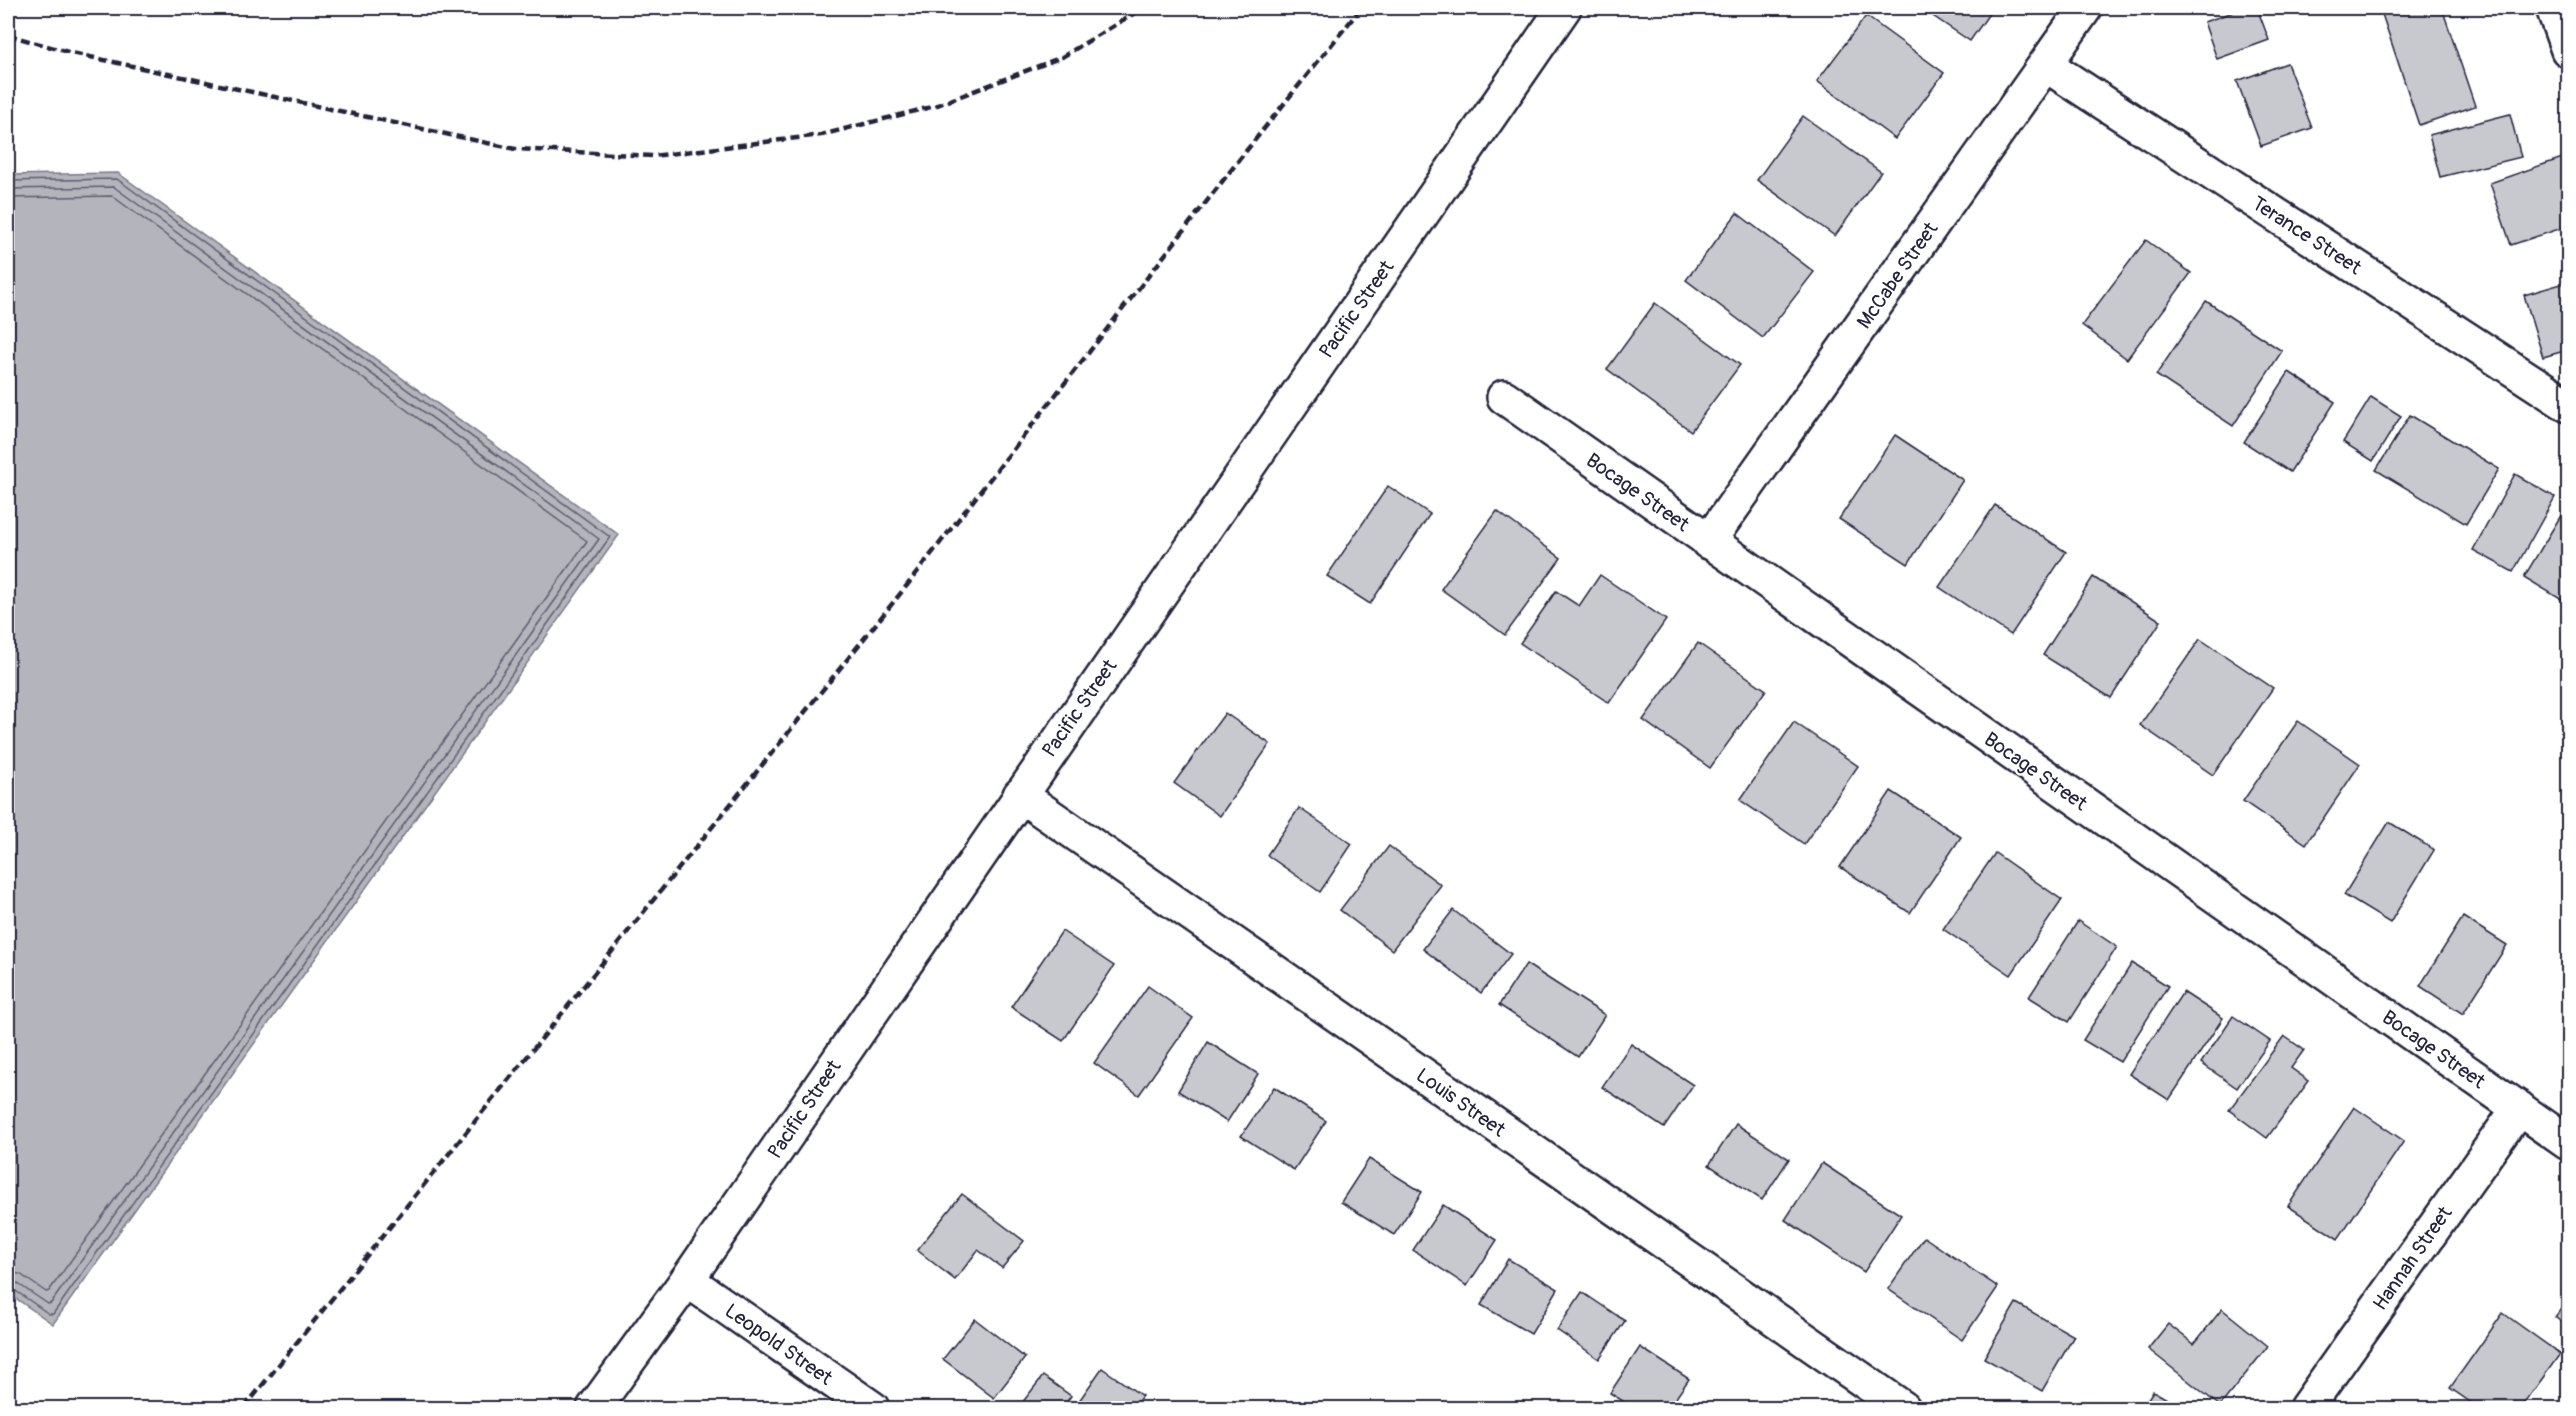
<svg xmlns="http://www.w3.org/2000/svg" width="2576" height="1416" viewBox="0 0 2576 1416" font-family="Pangolin,sans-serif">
<rect width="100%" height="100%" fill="#fff"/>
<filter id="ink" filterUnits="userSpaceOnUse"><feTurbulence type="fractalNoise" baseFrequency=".0167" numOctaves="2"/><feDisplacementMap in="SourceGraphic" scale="12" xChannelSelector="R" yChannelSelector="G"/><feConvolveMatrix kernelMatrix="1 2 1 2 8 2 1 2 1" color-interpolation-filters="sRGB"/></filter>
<g filter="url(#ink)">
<path fill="#b4b4bc" stroke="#7a7a88" stroke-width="1.5" d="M118,173L619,535L53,1324L8,1293V175Z"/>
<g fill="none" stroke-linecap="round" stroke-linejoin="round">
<g stroke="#5c5c6f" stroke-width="1.5">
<path d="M8,181L117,179L610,537L53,1314H49L13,1289L8,1288"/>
<path d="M8,189L114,187L599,539L51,1303L48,1304L17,1283L8,1281"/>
<path d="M8,198L112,196L587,541L49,1291L46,1292L20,1274L8,1272"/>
</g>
</g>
<g fill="#c8c8cf" stroke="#22223b" stroke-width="1.5">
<path d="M1921,8H1993L1970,41Z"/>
<path d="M2245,8H2257L2269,40L2217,59L2204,22Z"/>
<path d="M2380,8H2442L2475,106L2419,125Z"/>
<path d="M1866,16L1944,73L1895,139L1817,81Z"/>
<path d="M2287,63L2312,128L2261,146L2237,81Z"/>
<path d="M2510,114L2521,157L2440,177L2429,135Z"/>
<path d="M1803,116L1881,172L1835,236L1757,180Z"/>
<path d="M2568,156V226L2511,245L2490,183Z"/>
<path d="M1737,213L1814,272L1763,338L1686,280Z"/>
<path d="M2146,240L2191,273L2127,359L2082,325Z"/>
<path d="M2568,282V350L2543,357L2524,295Z"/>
<path d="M2206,301L2282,351L2233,426L2156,375Z"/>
<path d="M1655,303L1740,365L1691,431L1607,369Z"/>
<path d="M2289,372L2335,402L2290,472L2244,442Z"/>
<path d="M2371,397L2401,416L2373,461L2343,442Z"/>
<path d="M2410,415L2499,469L2466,524L2376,470Z"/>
<path d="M1895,435L1963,480L1908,564L1839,519Z"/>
<path d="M2515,474L2555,497L2513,572L2473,550Z"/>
<path d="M1388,486L1430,514L1370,604L1327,576Z"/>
<path d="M1995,505L2066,552L2011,635L1939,587Z"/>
<path d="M2566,507L2568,508V589L2562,600L2524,577Z"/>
<path d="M1497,511L1561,558L1505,635L1441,589Z"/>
<path d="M1600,575L1666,620L1609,703L1520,643L1556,591L1579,606Z"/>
<path d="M2093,577L2161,621L2111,698L2043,655Z"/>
<path d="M2200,639L2273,688L2213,775L2140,725Z"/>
<path d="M1698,643L1766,690L1710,768L1643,720Z"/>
<path d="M1225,713L1270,744L1220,816L1174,783Z"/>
<path d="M2298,721L2360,764L2306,844L2243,801Z"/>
<path d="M1794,722L1858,766L1804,844L1740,800Z"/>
<path d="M1891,791L1961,837L1910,913L1840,867Z"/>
<path d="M1299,808L1352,844L1320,892L1267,855Z"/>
<path d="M2389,822L2434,850L2390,923L2344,895Z"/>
<path d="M1389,846L1441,885L1392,950L1340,910Z"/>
<path d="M1995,853L2062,900L2011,975L1943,929Z"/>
<path d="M1453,910L1511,954L1481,993L1423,949Z"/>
<path d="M2463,917L2507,945L2463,1014L2420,986Z"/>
<path d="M2078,921L2117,947L2069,1022L2029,997Z"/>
<path d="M1062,931L1114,966L1063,1041L1011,1007Z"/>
<path d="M2132,963L2168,986L2120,1062L2083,1040Z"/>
<path d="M1526,964L1605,1015L1578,1057L1499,1005Z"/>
<path d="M1148,986L1193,1018L1139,1095L1094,1063Z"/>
<path d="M2183,992L2223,1018L2169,1100L2129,1074Z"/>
<path d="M2233,1016L2270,1041L2237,1088L2201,1063Z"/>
<path d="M2284,1036L2304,1050L2291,1068L2309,1081L2267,1138L2229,1110Z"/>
<path d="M1208,1042L1258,1074L1227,1122L1178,1091Z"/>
<path d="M1631,1044L1693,1085L1664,1128L1602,1087Z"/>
<path d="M1274,1087L1326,1121L1294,1170L1241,1136Z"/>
<path d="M2354,1107L2404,1141L2338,1239L2288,1206Z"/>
<path d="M1736,1124L1789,1159L1762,1200L1709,1165Z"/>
<path d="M1369,1159L1422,1192L1394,1235L1341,1202Z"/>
<path d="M1822,1163L1901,1215L1864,1272L1785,1220Z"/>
<path d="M962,1194L1024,1241L1002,1268L978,1250L955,1280L917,1250Z"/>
<path d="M1443,1205L1497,1240L1467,1286L1413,1250Z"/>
<path d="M1924,1237L1998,1287L1962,1340L1888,1289Z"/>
<path d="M1508,1259L1558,1289L1531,1334L1481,1305Z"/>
<path d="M1582,1292L1625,1321L1599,1359L1557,1330Z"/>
<path d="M2568,1299V1327L2555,1317Z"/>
<path d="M2016,1303L2074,1336L2042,1391L1984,1358Z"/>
<path d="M2222,1309L2268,1346L2220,1406L2148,1349L2168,1324L2194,1344Z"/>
<path d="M2503,1313L2560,1354L2521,1408H2479L2450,1388Z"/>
<path d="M975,1319L1025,1358L994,1398L943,1359Z"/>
<path d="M1640,1347L1689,1379L1669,1408H1634L1610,1393Z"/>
<path d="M1102,1368L1142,1396L1133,1408H1074Z"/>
<path d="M1043,1376L1071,1396L1062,1408H1018Z"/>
<path d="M2153,1391L2183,1408H2142Z"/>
</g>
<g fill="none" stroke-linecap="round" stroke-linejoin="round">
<defs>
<g id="minor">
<path d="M2553,8L2568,50"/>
<path d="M2046,65L2568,405"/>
<path d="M1504,397L2568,1143"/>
<path d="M1708,542L2085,8"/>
<path d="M1020,795L1903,1408"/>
<path d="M687,1280L872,1408"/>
<path d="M594,1408L687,1280L1564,8"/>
<path d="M2306,1408L2519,1108"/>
</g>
</defs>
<use href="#minor" stroke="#22223b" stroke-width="38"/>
<use href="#minor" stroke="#fff" stroke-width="33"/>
<g stroke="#22223b" stroke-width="4.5" stroke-dasharray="9 4.5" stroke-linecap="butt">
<path d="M8,35L72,53L515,149L653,156L821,135L935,106L1062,57L1143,8"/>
<path d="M244,1408L908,584L1246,151L1361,8"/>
</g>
</g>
</g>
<g text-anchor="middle" stroke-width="4.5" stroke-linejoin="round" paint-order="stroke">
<g font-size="20" fill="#22223b" stroke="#fff">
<text transform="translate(2307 235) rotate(33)" y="7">Terance Street</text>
<text transform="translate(1897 275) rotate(-55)" y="7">McCabe Street</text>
<text transform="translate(1356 309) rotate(-55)" y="7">Pacific Street</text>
<text transform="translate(1638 492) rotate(35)" y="7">Bocage Street</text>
<text transform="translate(1079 708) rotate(-55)" y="7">Pacific Street</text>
<text transform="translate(2036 771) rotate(35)" y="7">Bocage Street</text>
<text transform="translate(2434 1049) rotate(35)" y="7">Bocage Street</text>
<text transform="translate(1461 1102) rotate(35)" y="7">Louis Street</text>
<text transform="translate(804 1109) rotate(-56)" y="7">Pacific Street</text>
<text transform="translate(2412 1258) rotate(-55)" y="7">Hannah Street</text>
<text transform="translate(779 1344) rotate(35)" y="7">Leopold Street</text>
</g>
</g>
<rect width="2576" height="1416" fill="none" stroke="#fff" stroke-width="30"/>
<rect x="15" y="15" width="2546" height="1386" fill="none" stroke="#22223b" stroke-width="2" filter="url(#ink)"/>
</svg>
